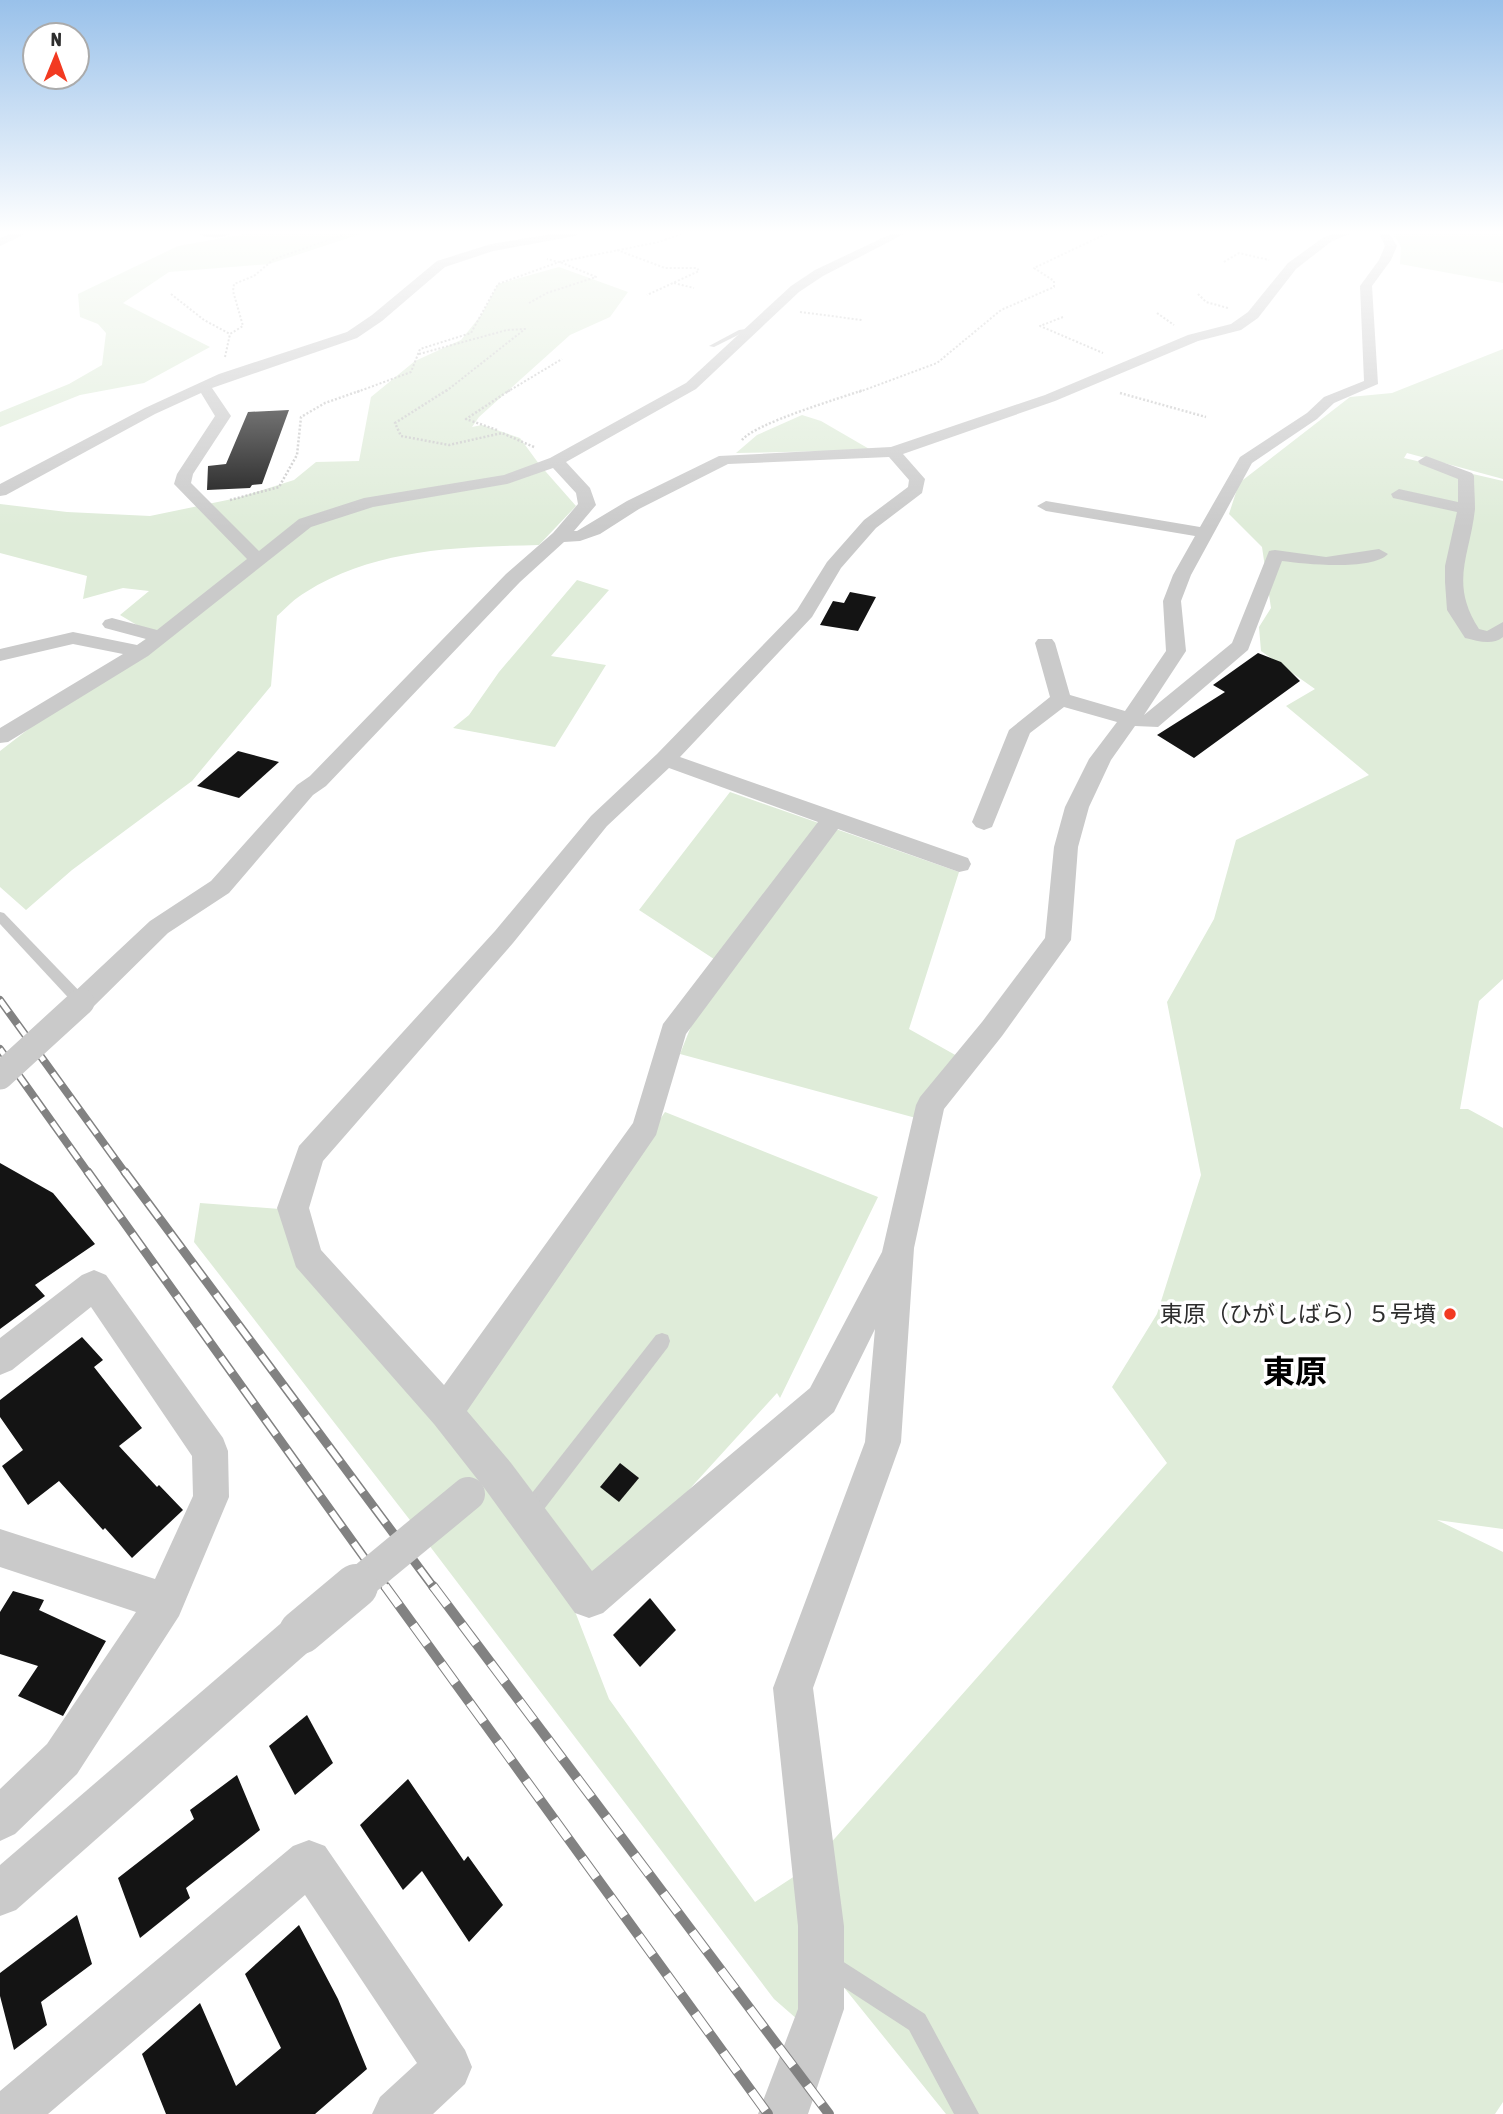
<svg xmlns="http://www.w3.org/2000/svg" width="1503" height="2114" viewBox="0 0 1503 2114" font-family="'Asap Condensed','Noto Sans JP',sans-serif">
<rect width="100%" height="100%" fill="#fff"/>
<g fill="#dfecd9">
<path d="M250,233H364L269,264L169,272L123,303L210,347L144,383L80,395L0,427V412L69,384L102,365L106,333L98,324L80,317L78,294L178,246Z"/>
<path d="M1393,233H1503V283L1400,264L1401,247Z"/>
<path d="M559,267L628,292L610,317L570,335L479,417L472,427L482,425L520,438L539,464L576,506L539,545C459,547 376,548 306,592C295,598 286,608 277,616L271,686L192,781L72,870L26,910L0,887V751L152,634L120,615L149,591L123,588L83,599L87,576L0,553V504L67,512L150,516L237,498L294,480L316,462L359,461L371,397L415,361L461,340L482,314L498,284Z"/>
<path d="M1503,349V479L1407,453L1404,458L1503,481V979L1479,1001L1460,1109H1468L1503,1128V1529L1437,1520L1503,1552V2102L1495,2114H946L821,1959L813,1863L1167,1463L1112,1387L1157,1314L1201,1175L1167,1002L1214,919L1236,840L1369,775L1286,706L1315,689L1261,651L1259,627L1271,608L1262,547L1229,514L1239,483L1350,397L1392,393Z"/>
<path d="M802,415L821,421L871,450L736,453L757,435Z"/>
<path d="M577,580L609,590L551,656L606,665L555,747L453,728L469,715L499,672Z"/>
<path d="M730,792L959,872L909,1029L966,1061L927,1121L680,1054L717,961L639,910Z"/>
<path d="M665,1112L878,1197L780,1398L777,1393L595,1593L449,1416L552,1277Z"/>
<path d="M200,1203L280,1209L484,1471L576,1614L609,1699L755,1902L804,1870L805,2026L774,1999L413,1524L194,1242Z"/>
</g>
<g fill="#141414">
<path d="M289,410L262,484L252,485L250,488L207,490L208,466L226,464L248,412Z"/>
<path d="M850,592L876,597L858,631L820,625L833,601L844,603Z"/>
<path d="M1258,653L1281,662L1300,681L1194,758L1157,735L1225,692L1213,685Z"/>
<path d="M238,751L279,762L239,798L197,786Z"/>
<path d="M0,1163L53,1193L95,1244L35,1285L45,1296L0,1329Z"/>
<path d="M82,1337L103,1360L94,1367L142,1428L119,1446L157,1487L159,1485L183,1510L132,1558L105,1528L103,1530L59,1481L28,1505L2,1466L23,1450L0,1417V1400Z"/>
<path d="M620,1463L639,1478L619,1502L600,1487Z"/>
<path d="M13,1591L44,1600L39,1610L106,1641L63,1716L18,1696L38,1666L0,1654V1612Z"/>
<path d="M650,1598L676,1630L640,1667L613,1635Z"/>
<path d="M307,1715L333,1763L295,1795L269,1746Z"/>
<path d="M237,1775L260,1830L186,1888L190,1898L140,1938L118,1878L194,1819L190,1810Z"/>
<path d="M408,1779L464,1861L468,1856L503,1905L469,1942L422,1871L403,1890L360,1825Z"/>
<path d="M77,1915L92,1964L41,2002L47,2025L14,2050L0,1996V1973Z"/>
<path d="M299,1925L338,1999L367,2069L315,2114H166L142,2054L200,2003L236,2086L281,2048L245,1974Z"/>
</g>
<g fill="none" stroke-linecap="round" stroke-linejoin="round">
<g stroke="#cacaca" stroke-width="2" stroke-dasharray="2 2" stroke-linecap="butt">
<path d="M617,250L665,268H697L699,271L647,295"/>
<path d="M559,262L659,242L684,233"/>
<path d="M1224,262L1239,253L1269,260"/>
<path d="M674,283L694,288"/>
<path d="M171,294L204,320L230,334"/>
<path d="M1198,294L1206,302L1228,308"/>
<path d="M529,303L547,293L596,277L560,262"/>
<path d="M800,312L862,320"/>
<path d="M1157,313L1174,325"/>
<path d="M1063,317L1040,326L1103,353"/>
<path d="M419,354L507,330L525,329L445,392"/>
<path d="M225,357L230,334L243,326L233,291L234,284L254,276L274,259L349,233"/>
<path d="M357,392L411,372L420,349L471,333L498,284L559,262L547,259"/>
<path d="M507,392L562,359"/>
<path d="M859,392L937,363L1001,310L1054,287V281L1034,268L1108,233"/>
</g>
<g stroke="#cacaca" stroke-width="2.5" stroke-dasharray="2 2" stroke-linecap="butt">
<path d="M447,390L395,423L401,436L449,445L502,433L534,447"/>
<path d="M1120,393L1206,417"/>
<path d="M497,430L466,419L510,390"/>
<path d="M742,440C756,423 838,399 863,390"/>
<path d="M230,500L279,487L297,455L301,417L325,403L362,390"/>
</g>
<g fill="#cacaca" fill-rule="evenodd">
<path d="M753,328L755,331L742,333L714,347L709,346L739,330Z"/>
<path d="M0,912L4,913L86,998L88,1002L86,1006H76L0,924Z"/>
<path d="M662,1333L668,1335L670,1341L668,1347L535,1521L528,1523L521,1521L519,1514L521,1507L656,1335Z"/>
<path d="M828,1952L925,2014L979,2114H954L909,2030L820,1972L816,1964L820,1956Z"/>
</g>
<g fill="#cacaca" fill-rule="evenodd">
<path d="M12,233H27L0,246V238Z"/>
<path d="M197,233H231C223,239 205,239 197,233Z"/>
<path d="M558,233H581L575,236L493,251L445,267L382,321L357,338L212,388L231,416L193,474L191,483L259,551L299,519L364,498L504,475L550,458L686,383L791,286L815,270L893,233H906L823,276L799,292L696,389L566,462L590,488L596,505L574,531H577L627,501L719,456L891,447L1045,395L1188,335L1231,324L1248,312L1288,263L1324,237L1336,233H1352L1332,241L1296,269L1258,318L1241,330L1198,341L1055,401L903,454L925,479L922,493L876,528L841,568L812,617L680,757L968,858L971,864L968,870L959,872L838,829L686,1034L656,1135L467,1411L511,1463L592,1571L810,1388L882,1252L916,1105L920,1097L982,1022L1045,938L1054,847L1065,807L1089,759L1117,722L1064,707L1030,733L992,827L984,830L976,827L972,822L1009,730L1050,697L1035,643L1038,639H1052L1055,643L1070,695L1125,711L1166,651L1163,601L1173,575L1195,536L1046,511L1037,506L1046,501L1200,527L1240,457L1307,413L1324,397L1364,381L1360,286L1379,260L1385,246L1379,233H1389L1397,246L1391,260L1372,286L1378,384L1334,403L1317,419L1252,463L1191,575L1181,601L1186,651L1144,715L1232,643L1269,551L1275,550L1326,557L1379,549L1388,554C1372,571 1304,564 1282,561L1248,650L1158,727L1135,726L1111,760L1089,807L1078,847L1071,940L1002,1036L944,1109L914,1248L901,1442L813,1688L844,1926V2009L808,2114H758L798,2009V1926L773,1688L865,1442L875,1329L834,1412L603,1613L589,1618L575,1613L485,1489L434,1424L296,1267L277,1208L299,1146L495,931L591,816L657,754L797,610L827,562L864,520L908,487L909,480L889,457L728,464L639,509L600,534L580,541L564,542L520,582L326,786L313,795L229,893L168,933L91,1009L81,1012L71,1009L68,1002L71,995L150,921L211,881L297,785L310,776L506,574L553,533L578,504L576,493L553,468L507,484L373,507L311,527L148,656L8,742L0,743V728L123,654L73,644L0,661V649L73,632L137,645L146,639L105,628L102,624L105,620L112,618L157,630L247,559L174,484L177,474L215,416L201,393L155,414L6,495L0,496V484L145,408L219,374L347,332L372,315L437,261L491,244ZM669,768L818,822L663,1024L633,1123L444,1385L321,1250L309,1208L323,1161L513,943L607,826Z"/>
<path d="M1426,456L1472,473L1474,476C1474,487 1475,498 1475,509C1470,556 1449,583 1479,629L1487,631L1503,622V637C1492,646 1478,641 1465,638L1447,610L1445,582V566L1457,512L1393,498L1391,494L1399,489L1458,502V479L1420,464L1418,461Z"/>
<path d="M94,1270L106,1275L223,1438L228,1451L229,1497L179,1616L77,1774L15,1834L0,1841V1789L47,1744L136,1612L0,1567V1529L155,1579L193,1496L192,1456L91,1307L12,1370L0,1375V1338L82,1275Z"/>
<path d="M301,1612L315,1618L321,1632L315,1646L16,1910L0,1916V1865L287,1618Z"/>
<path d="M309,1840L325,1846L465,2050L472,2067L465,2084L433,2114H372L380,2097L417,2063L305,1895L48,2114H0V2091L293,1846Z"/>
</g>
<defs>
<g id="rail-far2">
<path d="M0,1000L126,1174"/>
<path d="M0,1049L89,1174"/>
</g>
<g id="rail-far1">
<path d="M88,1172L386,1588"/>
<path d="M125,1172L434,1588"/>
</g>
<g id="rail">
<path d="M385,1586L768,2114"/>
<path d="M433,1586L829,2114"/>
</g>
</defs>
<use href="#rail-far2" stroke="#828282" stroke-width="8"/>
<use href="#rail-far1" stroke="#828282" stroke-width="9"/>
<use href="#rail" stroke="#828282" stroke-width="10"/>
<use href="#rail-far2" stroke="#fff" stroke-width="5" stroke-dasharray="15" stroke-linecap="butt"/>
<use href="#rail-far1" stroke="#fff" stroke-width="6" stroke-dasharray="19" stroke-linecap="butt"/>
<use href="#rail" stroke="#fff" stroke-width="8" stroke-dasharray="24" stroke-linecap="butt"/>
<path stroke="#cacaca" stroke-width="27" d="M0,1076L81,1002"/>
<path stroke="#cacaca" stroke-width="34" d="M354,1588L468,1494"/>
<path stroke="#cacaca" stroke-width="44" d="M301,1632L356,1586"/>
</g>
<linearGradient id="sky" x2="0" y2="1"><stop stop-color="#99c1ea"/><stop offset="0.44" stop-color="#fff"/><stop offset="1" stop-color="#fff" stop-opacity="0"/></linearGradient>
<rect width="1503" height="528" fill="url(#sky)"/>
<circle fill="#f23a21" stroke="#fff" stroke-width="2.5" cx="1450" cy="1314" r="7"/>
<g text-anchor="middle" stroke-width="7" stroke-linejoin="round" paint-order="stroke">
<g font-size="23" fill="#2d2d2d" stroke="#fff" text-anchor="end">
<text x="1436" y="1322">東原（ひがしばら）５号墳</text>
</g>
<g font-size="32" font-weight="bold" fill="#000" stroke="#fff">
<text x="1295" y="1383">東原</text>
</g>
</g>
<g transform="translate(56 56) rotate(1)"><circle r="33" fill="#ffffff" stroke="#ababab" stroke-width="2"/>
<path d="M0-5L12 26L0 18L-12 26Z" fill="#f23a21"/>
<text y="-10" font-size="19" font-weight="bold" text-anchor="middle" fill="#2d2d2d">N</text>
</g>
</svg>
